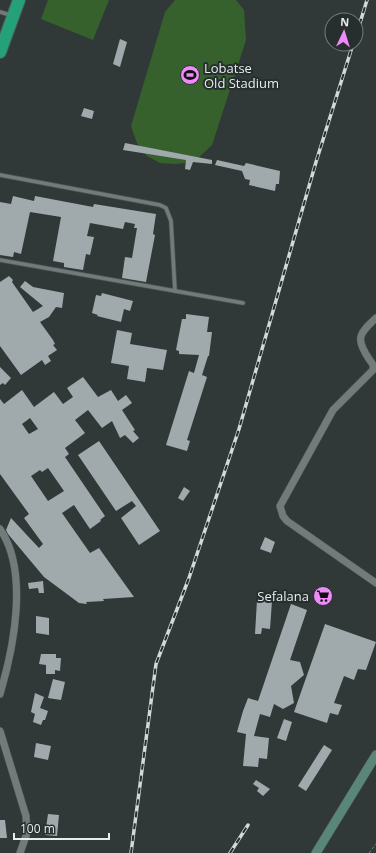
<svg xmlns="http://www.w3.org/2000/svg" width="376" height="853" viewBox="0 0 376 853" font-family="'Open Sans',sans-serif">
<rect width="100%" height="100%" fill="#303938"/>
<g fill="#37612c">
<path d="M48,0H109L93,40L41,19Z"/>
<path d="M175,0H236L244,10L246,40L212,145L194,162L175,164L160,163L147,156L137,143L131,126L165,12Z"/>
</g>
<g fill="#a0aaad" fill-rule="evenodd">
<path d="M120,39L127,42L120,67L113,64Z"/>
<path d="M84,108L94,111L92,119L81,116Z"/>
<path d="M125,143L212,160V164L193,162L190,170L185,169L186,160L123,150Z"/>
<path d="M217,160L244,166L246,163L280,171L279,184H276L275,191L249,185L250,180L245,179L242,171L215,165Z"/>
<path d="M13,196L34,201L35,196L93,207L94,204L156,214L153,234L155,235L146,282L122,278L125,257L132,258L137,228H134L135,224L125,222L123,229L90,223L87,236L94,237L90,255L86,254L83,270L64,267V263L53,261L61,217L30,212L21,254L14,252L13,257L0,255V202L11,204Z"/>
<path d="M9,276L13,280L12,282L33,312L43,306L20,287L25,281L33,287L64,293L62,308L56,307L49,317L40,322L53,340L55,344L53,345L57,350L48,356L51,361L45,365L42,360L21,375L0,346V282Z"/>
<path d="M102,293L133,301L130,311L124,309L121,322L97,316L98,315L92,313L96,295L101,296Z"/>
<path d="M186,314L209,317L207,332H212L209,356H208L202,375L207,377L187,440L190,441L187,451L166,445L189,371L194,373L199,355L179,354V351L176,350L182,319H186Z"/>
<path d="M117,330L132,333L130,344L167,350L163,370L147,368L145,382L127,379L129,366L111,363Z"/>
<path d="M0,367L11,378L5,385L3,383L0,385Z"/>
<path d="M83,377L98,397L111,390L118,401L126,395L132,403L122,410L135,430L133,431L139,438L133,443L125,435L120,438L112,421L102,428L88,410L75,420L85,433L65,448L69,454L65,457L105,516L100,520L101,521L90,529L74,505L62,513L90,553L99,548L134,597L103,599L104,601L86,602L87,604L79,603L44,577L8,534L6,530L11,518L39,548L43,544L24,518L29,514L0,474V399L4,404L22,390L34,407L54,392L63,404L73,397L67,388ZM30,418L38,429L29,434L22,424ZM48,468L64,491L48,501L31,476L40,470L42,472Z"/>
<path d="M99,441L160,531L139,545L121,518L136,506L132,501L116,511L78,455Z"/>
<path d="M184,487L190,491L183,501L178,498Z"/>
<path d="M265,537L275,542L271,553L260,549Z"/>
<path d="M43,581L44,593H39L38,588L29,589L28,583Z"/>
<path d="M257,600L272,601L270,629L262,628L261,634H255Z"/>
<path d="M291,604L307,610L290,660L300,662L304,675L291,686L294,703L283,709L274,704L270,717L260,714L254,736L269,738L267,759L259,758L258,767L243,766L246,734L237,732L243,711L248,698L258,701Z"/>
<path d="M36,616L49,618V635L36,633Z"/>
<path d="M325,624L376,642L366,670L358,669L354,680L344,676L334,703L342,705L338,715L330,713L327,723L294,712Z"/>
<path d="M41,654H56V658H61L60,671L55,670V674H46V665L39,664Z"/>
<path d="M53,679L65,682L61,700L48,698Z"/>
<path d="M35,693L44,697L40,708L48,711L45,720H43L41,725L33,722L35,714L31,712Z"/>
<path d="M284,719L292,722L286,741L277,738Z"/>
<path d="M36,743L51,746L48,760L34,757Z"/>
<path d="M324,745L332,750L306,791L298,786Z"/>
<path d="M256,780L270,789L263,796L257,791L259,788L253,784Z"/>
<path d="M48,814L59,815L57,836L45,835Z"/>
<path d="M0,820H5L7,838H0Z"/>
</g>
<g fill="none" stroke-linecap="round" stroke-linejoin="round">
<defs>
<g id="lane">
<path d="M0,12L10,15"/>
<path d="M0,175L160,205L166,208L171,221L175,291"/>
<path d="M0,260L243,303"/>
</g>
<g id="street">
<path d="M376,318C359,334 355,338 369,359C372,363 374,365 373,370L333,410L280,506L283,516L287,521L376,583"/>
<path d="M0,529C29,571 14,647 0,694"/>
<path d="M0,731L26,816L27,833L20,853"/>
</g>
<path id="secondary" d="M316,853L376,755"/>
<path id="highway" d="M0,52L19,0"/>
</defs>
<use href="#lane" stroke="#4e5555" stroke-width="5"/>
<use href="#street" stroke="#4e5555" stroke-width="8"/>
<use href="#secondary" stroke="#4e5555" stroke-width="10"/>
<use href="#highway" stroke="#4e5555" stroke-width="14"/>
<path stroke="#78807f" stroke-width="1" stroke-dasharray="3 2" stroke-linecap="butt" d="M369,853L376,844"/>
<use href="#lane" stroke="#717b7a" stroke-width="3.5"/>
<use href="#street" stroke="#717b7a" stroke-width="7"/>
<use href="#secondary" stroke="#5a867a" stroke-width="9"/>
<use href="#highway" stroke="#25a179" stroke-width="12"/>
<defs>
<g id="rail">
<path d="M356,36L367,0"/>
<path d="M131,853L156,664L189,578L239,429L316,162L353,44"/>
<path d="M230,853L248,825"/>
</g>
</defs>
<use href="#rail" stroke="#d3d8d8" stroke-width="3.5"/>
<use href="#rail" stroke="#262f2e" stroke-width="2" stroke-dasharray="6" stroke-linecap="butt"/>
</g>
<defs>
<symbol id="stadium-disc" viewBox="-11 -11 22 22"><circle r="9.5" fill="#ee8bf8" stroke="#262f2e"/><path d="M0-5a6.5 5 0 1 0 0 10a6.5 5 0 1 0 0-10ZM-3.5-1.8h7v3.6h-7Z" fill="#111"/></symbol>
<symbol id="supermarket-disc" viewBox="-11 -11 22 22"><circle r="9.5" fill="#ee8bf8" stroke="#262f2e"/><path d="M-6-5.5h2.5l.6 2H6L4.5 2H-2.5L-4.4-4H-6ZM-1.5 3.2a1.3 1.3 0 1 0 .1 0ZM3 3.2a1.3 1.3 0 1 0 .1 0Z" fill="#111"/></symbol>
</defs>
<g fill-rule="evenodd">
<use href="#stadium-disc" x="179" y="64" width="22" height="22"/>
<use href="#supermarket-disc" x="312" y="585" width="22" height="22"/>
</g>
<g text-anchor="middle" stroke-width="4" stroke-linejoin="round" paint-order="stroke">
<g font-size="13" fill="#e7ecec" stroke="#262f2e" text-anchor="start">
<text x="204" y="73">Lobatse<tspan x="204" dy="15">Old Stadium</tspan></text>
<text x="309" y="601" text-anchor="end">Sefalana</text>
</g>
</g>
<g transform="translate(344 32) rotate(4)"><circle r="19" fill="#262f2e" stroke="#737b7a"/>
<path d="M0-3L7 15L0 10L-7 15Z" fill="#ee8bf8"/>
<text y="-6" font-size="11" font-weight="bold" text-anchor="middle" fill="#e7ecec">N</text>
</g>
<path d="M14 833v6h95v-6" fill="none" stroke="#e7ecec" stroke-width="2"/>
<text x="20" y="833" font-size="12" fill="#e7ecec" stroke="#262f2e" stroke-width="3" paint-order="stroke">100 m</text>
</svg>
